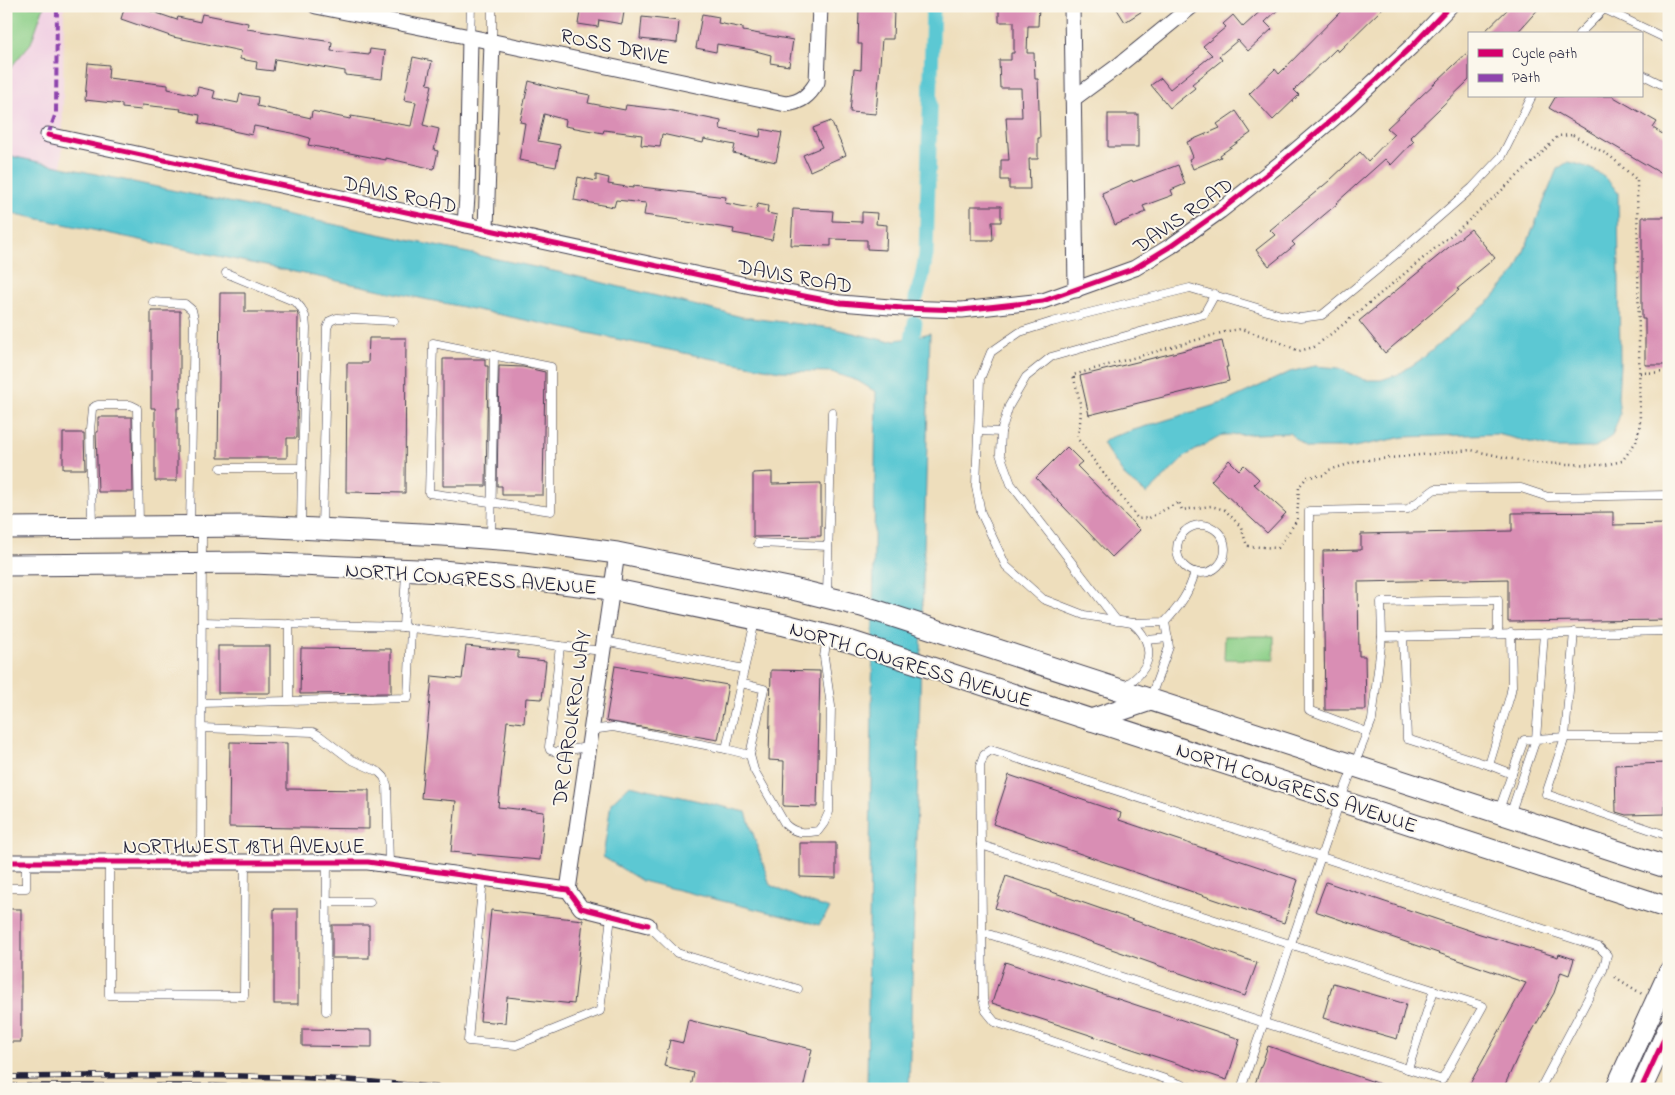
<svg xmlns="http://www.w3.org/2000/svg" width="1675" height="1095" viewBox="0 0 1675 1095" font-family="'Indie Flower',sans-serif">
<rect width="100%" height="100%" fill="#fbf7ec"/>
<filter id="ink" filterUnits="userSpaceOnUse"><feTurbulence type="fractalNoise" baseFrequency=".02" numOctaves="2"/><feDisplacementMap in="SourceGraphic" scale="10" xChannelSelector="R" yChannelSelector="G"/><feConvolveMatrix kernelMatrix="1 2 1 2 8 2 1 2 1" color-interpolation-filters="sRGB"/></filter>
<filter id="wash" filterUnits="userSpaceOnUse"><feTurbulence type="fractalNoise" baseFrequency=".0096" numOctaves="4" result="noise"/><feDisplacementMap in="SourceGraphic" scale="20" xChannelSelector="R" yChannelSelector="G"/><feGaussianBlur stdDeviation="1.12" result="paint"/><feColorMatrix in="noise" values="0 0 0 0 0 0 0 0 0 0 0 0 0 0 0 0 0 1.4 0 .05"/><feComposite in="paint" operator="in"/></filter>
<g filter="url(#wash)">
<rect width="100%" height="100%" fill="#eedebc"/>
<path fill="#f1d0e3" d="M6,6H64L62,167L6,155Z"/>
<g fill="#8ccf88" stroke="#577862">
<path d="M6,6H44L31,43L6,73Z"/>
<path d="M1225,636H1274V660L1224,659Z"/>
</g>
<g fill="#5bc8d3" stroke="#3e7587">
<path d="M6,155L563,273L742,317L832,328L887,341L911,338L930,333L909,1089H867L876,392L858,381L831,372L781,371L708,358L6,212Z"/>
<path d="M1568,162C1592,167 1604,173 1618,193L1620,364L1618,397L1620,415L1612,436L1594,448H1554L1497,434L1404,437L1349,448H1307L1289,433L1223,435L1187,455L1147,494L1126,478L1102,443L1111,437L1225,402L1290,372L1314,366L1339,368L1365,380H1381L1399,374L1423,358L1492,299L1516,271L1557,169Z"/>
<path d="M630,785L746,812L770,885L800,899L830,909L819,925L642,881L603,857L611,803Z"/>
</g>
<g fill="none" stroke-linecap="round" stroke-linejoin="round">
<g stroke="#5bc8d3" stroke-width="15">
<path d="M916,298L922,277L926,255L933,6"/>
<path d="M908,359L915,323"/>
</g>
</g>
<g id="blocks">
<g fill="#d98eb4">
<path d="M125,6H146L145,9L177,20L178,17L200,22L202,14L248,23L247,29L332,42L331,51L369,55L370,49L385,51L382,79L345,75V71L275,59L273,71L256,69L257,62L240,59L241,51L173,37L121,19Z"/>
<path d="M581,6H625L622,24L599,20L598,27L578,24Z"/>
<path d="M999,6H1039L1038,26H1028L1027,53H1034L1035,79H1038L1040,138H1038V159H1029L1030,189H1009V180H1001V160H1009L1006,117H1022L1021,88H1000L999,60H1011V53H1014V22H999Z"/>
<path d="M1115,6H1150L1125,22Z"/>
<path d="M1266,6H1282L1265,22L1272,29L1248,51L1238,40L1219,56L1222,60L1192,84L1195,88L1170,108L1151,85L1161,78L1170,89L1212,55L1203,46L1226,27L1223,24L1233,15L1243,27Z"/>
<path d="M1346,6H1385L1338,52L1336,49L1294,90L1299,95L1273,120L1249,94L1275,69L1279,74Z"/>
<path d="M1511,6H1541L1516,34H1482Z"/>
<path d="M859,9L894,10L893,39H882L876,114L850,112L854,69L861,70L862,44H858Z"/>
<path d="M702,14L719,17L718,23L743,28V31L793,40L789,66L770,63L771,55L752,50L717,44L716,52L696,48Z"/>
<path d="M642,17L679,21L677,43L640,39Z"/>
<path d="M1469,51V80L1410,137L1414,141L1391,165L1385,159L1336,203L1337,204L1292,242L1295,245L1269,266L1256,250L1275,235L1270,230L1329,181L1360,152L1368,161L1394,134L1387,128Z"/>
<path d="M413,57L432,61L427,84L432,85L423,125L439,129L434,150L438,151L434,169L386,158V160L308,145L310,138L292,133L254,126L252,135L233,131V130L199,123L200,115L180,111L181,109L142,105L141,110L122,108V104L85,100L88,63L109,65L108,78L168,85V89L196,95L198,87L215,91L213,98L238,103L240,94L258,97L257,106L311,118L312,111L350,119L351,116L411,126L416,102L404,100Z"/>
<path d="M529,81L554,88L590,95L588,103L625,110L626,105L668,110L721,121L720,129L760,137L761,129L782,133L776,162L733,153L735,145L704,139L703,143L662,134L660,147L641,145L642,135L604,130L603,133L565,126L566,120L544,114L538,141L560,145L556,167L519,160L525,123L520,122Z"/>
<path d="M1556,96H1612L1657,122L1653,128L1669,138V178L1549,108Z"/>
<path d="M1236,111L1251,133L1220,155L1221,157L1193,169L1189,159L1193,157L1187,142L1220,128L1217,124Z"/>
<rect x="1108" y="114" width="30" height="33"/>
<path d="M831,121L846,155L810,171L803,155L822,147L813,128Z"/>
<path d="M1178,165L1185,184L1171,190L1173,195L1143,206L1146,212L1115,225L1102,193L1132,180L1133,182Z"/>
<path d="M596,175L609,178L608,184L633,188V186L726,197L725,203L756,209L758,204L768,206L767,213L777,215L772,240L733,233L734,229L680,221V220L644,215L646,203L616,200L614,207L574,200L578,177L596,181Z"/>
<path d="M971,206H1001V222H992L993,240H971Z"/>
<path d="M793,209L833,211L832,221L862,222V212L877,213L876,224L887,225L886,250L867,249V240L831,239V246L791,245Z"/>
<path d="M1642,217H1669V365H1645V319H1642Z"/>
<path d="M1471,229L1495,258L1457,289L1459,290L1385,353L1359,321Z"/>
<path d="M220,293H245V312H297L298,315L297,438H287V458H218Z"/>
<path d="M151,311H180V408H177V481H155V408H151Z"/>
<path d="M369,338H406L405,493L346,492L347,363H368Z"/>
<path d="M1222,341L1228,367H1226L1229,381L1089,415L1080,376Z"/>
<path d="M443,359H485V366H488L486,486H443Z"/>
<path d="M499,366L523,367L545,372L543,495H502V486H497Z"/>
<path d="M98,417H132L133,492H98L96,432H98Z"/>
<path d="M63,433H84L85,469H63Z"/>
<path d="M1067,447L1082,462L1077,466L1140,530L1112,557L1036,478Z"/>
<path d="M1229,460L1239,470L1244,465L1259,479L1254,484L1286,513L1267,533L1211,481Z"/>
<path d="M772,472V484L821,483V536L753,537V473Z"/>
<path d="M1613,512V525L1669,524V620L1508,622V579L1358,582L1359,656H1365L1366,710H1325L1323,551L1361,550V534L1512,531V513Z"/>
<rect x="218" y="646" width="52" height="47"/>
<path d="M466,646L518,651V658L546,661L542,699L526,698L524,723L507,721L498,807L544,812L540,860L451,852L456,801L421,798L432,676L462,679Z"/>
<path d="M301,648L391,649V693L300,694Z"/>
<path d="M615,666L728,685L718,740L606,721Z"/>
<path d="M771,670L820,671L817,807L783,806L784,761L769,760Z"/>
<path d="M230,742L287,743V789L369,790V829L229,827Z"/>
<path d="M1666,763V774H1669V799H1665V814L1626,815L1616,812L1615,765Z"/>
<path d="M1009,775L1121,813L1119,820L1298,880L1284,923L993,824Z"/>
<path d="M800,843H836V878L800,877Z"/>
<path d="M1006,876L1257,963L1245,996L995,908Z"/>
<path d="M1326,882L1480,934L1558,957L1559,954L1574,959L1569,975L1561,972L1554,993L1517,1058L1503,1089H1467L1526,983L1315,911Z"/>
<rect x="6" y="909" width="15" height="133"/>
<rect x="274" y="909" width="24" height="95"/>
<path d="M491,910L583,920L574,1004L507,997L505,1023L480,1021Z"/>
<rect x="332" y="925" width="37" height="33"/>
<path d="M1005,962L1240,1039L1227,1080L992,1003Z"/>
<path d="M1333,983L1406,1004L1397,1039L1323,1018Z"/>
<path d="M688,1020L812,1049L803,1089H697L691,1087L694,1073L664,1066L670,1040L683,1043Z"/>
<path d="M302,1029L372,1030V1047L302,1046Z"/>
<path d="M1268,1046L1389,1087L1388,1089H1260L1254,1087Z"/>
</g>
</g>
</g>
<g filter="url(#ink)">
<use href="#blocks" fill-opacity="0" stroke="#413e4e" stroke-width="1"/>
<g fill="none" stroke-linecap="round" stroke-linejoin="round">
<defs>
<g id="lane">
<path d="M1579,34L1604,9L1669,40"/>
<path d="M470,37L471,6"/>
<path d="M492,41V6"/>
<path d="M1641,74L1669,88"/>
<path d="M226,273L296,302L301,308L305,316L306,328L302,468"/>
<path d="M153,302L185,304L192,310L194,319L190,526"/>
<path d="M433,343L551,367V511L429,493Z"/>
<path d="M979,431L1001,432"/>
<path d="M221,468H302L301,527"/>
<path d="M92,525L90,430L92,409L93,407L98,405H131L137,408L139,525"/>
<circle cx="1201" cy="549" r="24"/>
<path d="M322,528L327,328L330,321L337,318L394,321"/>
<path d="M491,537L494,355"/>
<path d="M758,543L828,546"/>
<path d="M1195,572C1189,593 1180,606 1165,622L1132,623L1084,615L1043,599L1006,566L981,513L976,486L980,379L991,352L1020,332L1052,322L1190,288L1281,315L1300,318L1322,315L1400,251L1472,188L1502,156L1532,96"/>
<path d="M827,595L832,412"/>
<path d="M1117,621L1011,484L1000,454L1001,432L1009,406L1026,377L1051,357L1204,314L1215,294"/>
<path d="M202,622L403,627L602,651"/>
<path d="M403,627L406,572"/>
<path d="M1574,632L1565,737L1546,794L1669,836"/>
<path d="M1511,633L1512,686L1510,696L1489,765L1512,774"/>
<path d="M1403,636L1407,739L1489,765"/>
<path d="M1382,637L1669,631"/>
<path d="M1147,640L1168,638"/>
<path d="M604,641L744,669"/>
<path d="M560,646L549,747L550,750L556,752L588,747"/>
<path d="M1123,687C1129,683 1137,678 1141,672C1155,655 1147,635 1132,623"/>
<path d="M1150,699L1169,647L1165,622"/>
<path d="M289,700V624"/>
<path d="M202,703L408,698L411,628"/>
<path d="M202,728L313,732L320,736L350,759L379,772L384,777L387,785L389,865"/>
<path d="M591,730L613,727L726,749L755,621"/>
<path d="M1367,732L1309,710V511L1408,509L1435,489L1521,488L1548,497L1669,495"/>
<path d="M726,749L750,755L764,689L741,683"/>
<path d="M750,755L754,770L785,824C795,834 805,833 818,831L824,823L829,812L831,706L824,657L827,637"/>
<path d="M1499,810L1524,740L1536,739L1544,633"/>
<path d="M1510,815L1536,739L1565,737H1669"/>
<path d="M981,845L1483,1006L1442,1080L982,932"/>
<path d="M109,862V995L244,996L245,862"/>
<path d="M201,862L202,527"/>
<path d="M483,878L468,1041L516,1045L600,1011L611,916"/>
<path d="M6,888H26V862"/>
<path d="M327,902H370"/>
<path d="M648,925L677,953L798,989"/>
<path d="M326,1011L327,862"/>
<path d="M1408,1069L1434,990"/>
<path d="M1195,1089L995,1022L986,1011L983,999L980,766L984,755L991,750L1599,947L1607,955L1603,970L1540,1089"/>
<path d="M1241,1089L1340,801L1372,720L1382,637L1381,602L1498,600V633"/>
</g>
<g id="street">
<path d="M316,6L470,37L786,104C801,102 809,96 817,82L820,6"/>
<path d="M1072,6L1076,290"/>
<path d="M1073,99L1118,66L1192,6"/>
<path d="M48,135L746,285L841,303L902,308L962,310L1043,301L1135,268L1171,246L1220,211L1281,163L1348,106L1411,47L1450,6"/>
<path d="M465,225L467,196L470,37"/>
<path d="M486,229L492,41"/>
<path d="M6,862H368L568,890L581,908L648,925"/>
<path d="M568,890L617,553"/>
</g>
<g id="secondary">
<path d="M6,528L254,526L443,535L526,541L617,553L793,589L862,606L1669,868"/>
<path d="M6,565L253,563L441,571L522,578L611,589L785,625L852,642L1669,908"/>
<path d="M1091,720L1150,700"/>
<path d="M1616,1089L1669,973"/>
<path d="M1641,1089L1669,1028"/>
</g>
</defs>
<use href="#lane" stroke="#413e4e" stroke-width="9"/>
<use href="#street" stroke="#413e4e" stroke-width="17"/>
<use href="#secondary" stroke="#413e4e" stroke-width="23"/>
<g stroke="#413e4e" stroke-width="2.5" stroke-dasharray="1 4" stroke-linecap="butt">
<path d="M1573,135L1610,156L1637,180L1640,426L1636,442L1622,461L1605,465L1531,463L1471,450L1359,461L1329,470L1325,475L1307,477L1299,487L1297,520L1278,548L1247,546L1241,527L1225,510L1211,506L1182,510L1179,502L1149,518L1138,519L1077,438C1084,409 1080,402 1073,375L1228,331L1241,329L1275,340L1299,351L1314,347L1340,327L1467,222L1536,159L1558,136Z"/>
<path d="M1640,373L1669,372"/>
<path d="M1615,977L1642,994"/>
</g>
<use href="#lane" stroke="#fff" stroke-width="8"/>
<use href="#street" stroke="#fff" stroke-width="15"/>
<use href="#secondary" stroke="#fff" stroke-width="21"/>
<defs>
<g id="rail">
<path d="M6,1077C99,1076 192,1074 284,1077C341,1078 398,1084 455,1089"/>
<path d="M6,1086H211L296,1089"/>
</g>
</defs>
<use href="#rail" stroke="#22223b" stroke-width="5.5"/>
<use href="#rail" stroke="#fbf7ec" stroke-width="4" stroke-dasharray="11" stroke-linecap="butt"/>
<path stroke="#8e44ad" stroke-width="4" stroke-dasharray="8 4" stroke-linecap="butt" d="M48,135L56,113L57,6"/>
<defs>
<g id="cycleway">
<path d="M48,135L746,285L841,303L902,308L962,310L1043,301L1135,268L1171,246L1220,211L1281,163L1348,106L1411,47L1450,6"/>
<path d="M6,862H368L568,890L581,908L648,925"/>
<path d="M1641,1089L1669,1028"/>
</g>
</defs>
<use href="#cycleway" stroke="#fbf7ec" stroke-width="8"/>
<use href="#cycleway" stroke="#d6006c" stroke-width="5"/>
</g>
</g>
<g text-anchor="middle" stroke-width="4" stroke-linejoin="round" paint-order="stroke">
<g font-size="21" fill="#22223b" stroke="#fbf7ec">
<text transform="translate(615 46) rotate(12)" y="7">ROSS DRIVE</text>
<text transform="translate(400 194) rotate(12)" y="7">DAVIS ROAD</text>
<text transform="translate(1183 215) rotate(-35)" y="7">DAVIS ROAD</text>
<text transform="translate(795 276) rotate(10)" y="7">DAVIS ROAD</text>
<text transform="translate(471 578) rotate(4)" y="7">NORTH CONGRESS AVENUE</text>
<text transform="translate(911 664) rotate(17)" y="7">NORTH CONGRESS AVENUE</text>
<text transform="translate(571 718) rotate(-82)" y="7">DR CAROLKROL WAY</text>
<text transform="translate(1297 787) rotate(18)" y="7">NORTH CONGRESS AVENUE</text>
<text x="244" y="853">NORTHWEST 18TH AVENUE</text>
</g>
</g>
<rect width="1675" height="1095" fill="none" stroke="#fbf7ec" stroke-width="25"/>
<rect x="1468" y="32" width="175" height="65" fill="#fbf7ec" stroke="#a4a2a5"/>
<rect x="1478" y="49" width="25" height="8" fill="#d6006c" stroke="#a4a2a5"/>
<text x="1512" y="58" font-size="15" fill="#22223b">Cycle path</text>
<rect x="1478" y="74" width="25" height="8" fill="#8e44ad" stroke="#a4a2a5"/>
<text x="1512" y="82" font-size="15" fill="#22223b">Path</text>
</svg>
